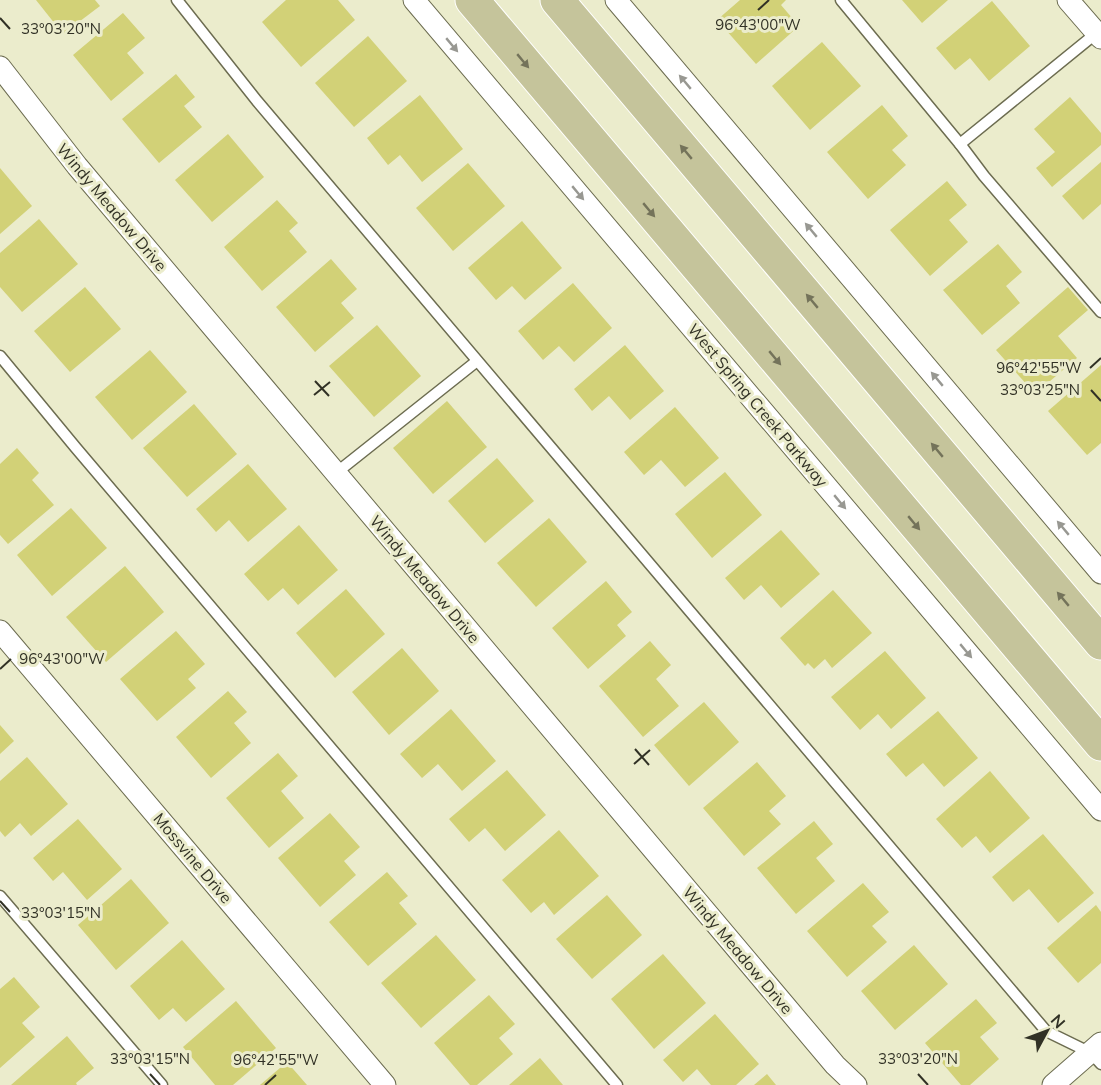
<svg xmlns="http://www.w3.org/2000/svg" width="1101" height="1085" viewBox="0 0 1101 1085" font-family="Mulish,sans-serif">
<rect width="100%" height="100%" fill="#ebeccc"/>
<g fill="#d2d177">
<path d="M36,0H95L100,6L63,34Z"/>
<path d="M286,0H338L355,20L301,67L262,22Z"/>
<path d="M740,0H786L781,5L799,26L756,64L717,20Z"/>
<path d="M902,0H948L922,23Z"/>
<path d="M992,1L1030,46L989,81L970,58L955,70L936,48Z"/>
<path d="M123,13L145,38L127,53L144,73L111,101L73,55Z"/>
<path d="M368,36L407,81L354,127L315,83Z"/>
<path d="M822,42L861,86L810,130L772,86Z"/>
<path d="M176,74L195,97L184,106L202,127L159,163L122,119Z"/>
<path d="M420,95L463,149L422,182L400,155L388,165L367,138Z"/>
<path d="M1070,97L1101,133V145L1052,187L1036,168L1055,152L1034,129Z"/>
<path d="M882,105L908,136L892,150L906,165L868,199L827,152Z"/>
<path d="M228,134L264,177L212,222L175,180Z"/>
<path d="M1101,162V204L1083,220L1062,196Z"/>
<path d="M468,163L505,206L453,251L416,208Z"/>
<path d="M0,168L32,206L0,234Z"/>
<path d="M947,181L967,205L949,220L968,242L930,276L890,230Z"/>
<path d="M277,200L298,223L289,231L307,252L262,291L224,247Z"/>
<path d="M39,219L78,264L22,312L0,287V253Z"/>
<path d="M522,221L562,268L525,300L512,286L496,300L468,268Z"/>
<path d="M998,244L1022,272L1006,286L1020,303L982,335L943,290Z"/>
<path d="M331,259L357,289L341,303L354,318L315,352L276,307Z"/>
<path d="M573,283L612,328L574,362L559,346L543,360L518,331Z"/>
<path d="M85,287L121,329L70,372L34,331Z"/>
<path d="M1068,287L1088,310L1058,336L1077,358L1035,394L996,350Z"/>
<path d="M377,325L421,376L374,417L329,366Z"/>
<path d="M625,345L664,391L630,420L609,396L592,411L574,389Z"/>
<path d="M150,350L187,392L132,440L95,397Z"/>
<path d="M1101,365V443L1087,455L1048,411Z"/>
<path d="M447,401L487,447L433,494L393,448Z"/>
<path d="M194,404L237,454L187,497L143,448Z"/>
<path d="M675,407L719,458L685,487L661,460L644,475L624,452Z"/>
<path d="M17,448L39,473L32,480L54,505L8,544L0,535V464Z"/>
<path d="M497,458L534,501L485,543L448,501Z"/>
<path d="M248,464L287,509L248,542L229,520L216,532L196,509Z"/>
<path d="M725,472L762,515L712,558L675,514Z"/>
<path d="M71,508L107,548L52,596L17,555Z"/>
<path d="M549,518L587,562L536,607L497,563Z"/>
<path d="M299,525L338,570L298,605L283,588L268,601L244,574Z"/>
<path d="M781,530L820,574L781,608L761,585L744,600L725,578Z"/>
<path d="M125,566L164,612L106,662L66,617Z"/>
<path d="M606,581L632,612L617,625L626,636L588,669L552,628Z"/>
<path d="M346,589L385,634L335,678L296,633Z"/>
<path d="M833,590L872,633L832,668L825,659L814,669L808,663L805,666L780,638Z"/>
<path d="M176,631L205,664L188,679L196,688L157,721L120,679Z"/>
<path d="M650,641L671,665L656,679L679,706L643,737L599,686Z"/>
<path d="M402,648L439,691L389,735L352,692Z"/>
<path d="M885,651L926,698L891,729L878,714L860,730L831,697Z"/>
<path d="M228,691L247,712L234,723L251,743L211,778L176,737Z"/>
<path d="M704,702L739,742L689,786L654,745Z"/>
<path d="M451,709L496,761L462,791L438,764L422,778L400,754Z"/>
<path d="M938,711L978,758L944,787L923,763L906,777L886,754Z"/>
<path d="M0,725L14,741L0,754Z"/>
<path d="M278,753L298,776L281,791L304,818L269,848L226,798Z"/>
<path d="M27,757L68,804L31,836L20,823L5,837L0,831V781Z"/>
<path d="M757,762L786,796L769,811L781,824L744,856L703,808Z"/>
<path d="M507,770L546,815L505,851L485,828L469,842L449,819Z"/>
<path d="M990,771L1030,818L990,853L976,836L962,848L936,819Z"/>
<path d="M330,813L360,847L344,861L356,875L320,907L278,858Z"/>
<path d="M78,819L122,869L87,900L63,872L53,881L33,858Z"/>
<path d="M814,821L833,844L816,858L835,881L796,914L757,868Z"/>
<path d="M559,830L599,876L554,915L544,902L531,913L502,880Z"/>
<path d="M1043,834L1094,893L1058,923L1029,889L1013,902L992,877Z"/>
<path d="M387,872L408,896L399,903L417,924L368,966L329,922Z"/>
<path d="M131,879L169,923L116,970L78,925Z"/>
<path d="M863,883L889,912L872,926L887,942L847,977L807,931Z"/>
<path d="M607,895L642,935L592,979L556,939Z"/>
<path d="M1096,905L1101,912V963L1078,983L1047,948Z"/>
<path d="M436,935L476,980L421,1028L381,983Z"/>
<path d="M182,940L225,989L186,1022L173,1008L159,1020L130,986Z"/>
<path d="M914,945L948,984L895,1030L861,991Z"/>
<path d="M663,954L706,1003L654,1049L611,999Z"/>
<path d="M14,977L40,1007L22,1023L35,1037L0,1068V989Z"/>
<path d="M489,995L515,1024L499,1038L513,1054L477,1085H470L434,1043Z"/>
<path d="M976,999L997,1023L980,1037L999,1059L970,1085H961L925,1043Z"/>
<path d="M236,1001L276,1048L233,1085H215L183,1047Z"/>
<path d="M715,1014L759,1064L736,1085H711L697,1069L683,1082L663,1060Z"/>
<path d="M67,1036L94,1068L76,1083L77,1085H11Z"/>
<path d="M540,1058L563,1085H509Z"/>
<path d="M287,1062L307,1085H260Z"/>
<path d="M767,1074L776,1085H754Z"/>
</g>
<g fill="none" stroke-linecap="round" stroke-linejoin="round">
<defs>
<g id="service">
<path d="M177,0L257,101L1046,1031L1091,1053L1101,1064"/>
<path d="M841,0L960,144"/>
<path d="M1099,31L960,144L984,176L1101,312"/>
<path d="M0,356L76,448L617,1085"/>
<path d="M336,473L477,361"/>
<path d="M0,896L162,1085"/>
</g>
<g id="minor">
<path d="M414,0L1101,810"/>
<path d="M616,0L1101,573"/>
<path d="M1068,0L1101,38"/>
<path d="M0,67L77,166L835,1065L856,1085"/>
<path d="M0,631L385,1085"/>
<path d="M1053,1085L1101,1043"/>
</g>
<g id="primary">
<path d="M472,0L1101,744"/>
<path d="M557,0L1101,643"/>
</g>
</defs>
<use href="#service" stroke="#6c6c50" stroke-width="13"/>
<use href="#minor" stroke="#6c6c50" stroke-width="23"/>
<use href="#primary" stroke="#fff" stroke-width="35"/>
<use href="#service" stroke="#fff" stroke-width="10"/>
<use href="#minor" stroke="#fff" stroke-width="21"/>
<use href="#primary" stroke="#c5c49b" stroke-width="33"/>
</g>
<defs><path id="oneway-solid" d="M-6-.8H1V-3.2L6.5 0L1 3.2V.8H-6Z" transform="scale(1.5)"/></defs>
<g fill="#989892">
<use href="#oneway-solid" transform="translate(452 45) rotate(50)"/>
<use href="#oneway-solid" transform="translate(685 82) rotate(-130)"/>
<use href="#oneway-solid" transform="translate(578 193) rotate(50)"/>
<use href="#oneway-solid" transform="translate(811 230) rotate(-130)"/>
<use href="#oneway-solid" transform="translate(937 379) rotate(-130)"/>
<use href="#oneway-solid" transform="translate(840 502) rotate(50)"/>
<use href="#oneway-solid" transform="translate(1063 528) rotate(-130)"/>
<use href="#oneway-solid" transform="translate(966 651) rotate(50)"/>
</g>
<g fill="#74735a">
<use href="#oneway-solid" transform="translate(523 61) rotate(50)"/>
<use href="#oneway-solid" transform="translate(686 152) rotate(-130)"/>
<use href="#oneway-solid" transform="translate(649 210) rotate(50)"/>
<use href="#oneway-solid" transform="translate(812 301) rotate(-130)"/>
<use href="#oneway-solid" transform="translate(775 358) rotate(50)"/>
<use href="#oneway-solid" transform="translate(937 450) rotate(-130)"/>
<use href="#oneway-solid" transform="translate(914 523) rotate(50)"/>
<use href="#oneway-solid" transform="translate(1063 599) rotate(-130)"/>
</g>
<path fill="none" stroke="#313125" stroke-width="2" d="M758,10L769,0M0,18L10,29M1090,368L1101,358M315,381L329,396M1091,390L1101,401M314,395L330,382M0,669L11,659M635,749L649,765M634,764L650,750M0,901L10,912M150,1074L160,1085M918,1074L928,1085M265,1085L276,1075"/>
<g text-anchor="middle" stroke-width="6" stroke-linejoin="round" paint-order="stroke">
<g font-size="16" fill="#313125" stroke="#ebeccc">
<text transform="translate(112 207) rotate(50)" y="6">Windy Meadow Drive</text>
<text transform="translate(758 405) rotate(50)" y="6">West Spring Creek Parkway</text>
<text transform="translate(425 579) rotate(50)" y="6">Windy Meadow Drive</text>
<text transform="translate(193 858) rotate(50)" y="6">Mossvine Drive</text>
<text transform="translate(738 950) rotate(50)" y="6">Windy Meadow Drive</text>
</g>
</g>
<g font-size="15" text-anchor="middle" fill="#313125" stroke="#ebeccc" stroke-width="6" stroke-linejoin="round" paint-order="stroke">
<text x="758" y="30">96°43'00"W</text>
<text x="61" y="34">33°03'20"N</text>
<text x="1039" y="373">96°42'55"W</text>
<text x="1040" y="395">33°03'25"N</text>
<text x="62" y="664">96°43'00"W</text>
<text x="61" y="918">33°03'15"N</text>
<text x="150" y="1064">33°03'15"N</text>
<text x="918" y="1064">33°03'20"N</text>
<text x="276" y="1065">96°42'55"W</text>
</g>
<g transform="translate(1047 1031) rotate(49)" stroke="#ebeccc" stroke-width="4.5" paint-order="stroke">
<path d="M0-4.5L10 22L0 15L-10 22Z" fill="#313125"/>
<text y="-9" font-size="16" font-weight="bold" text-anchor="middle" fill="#313125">N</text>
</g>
</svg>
